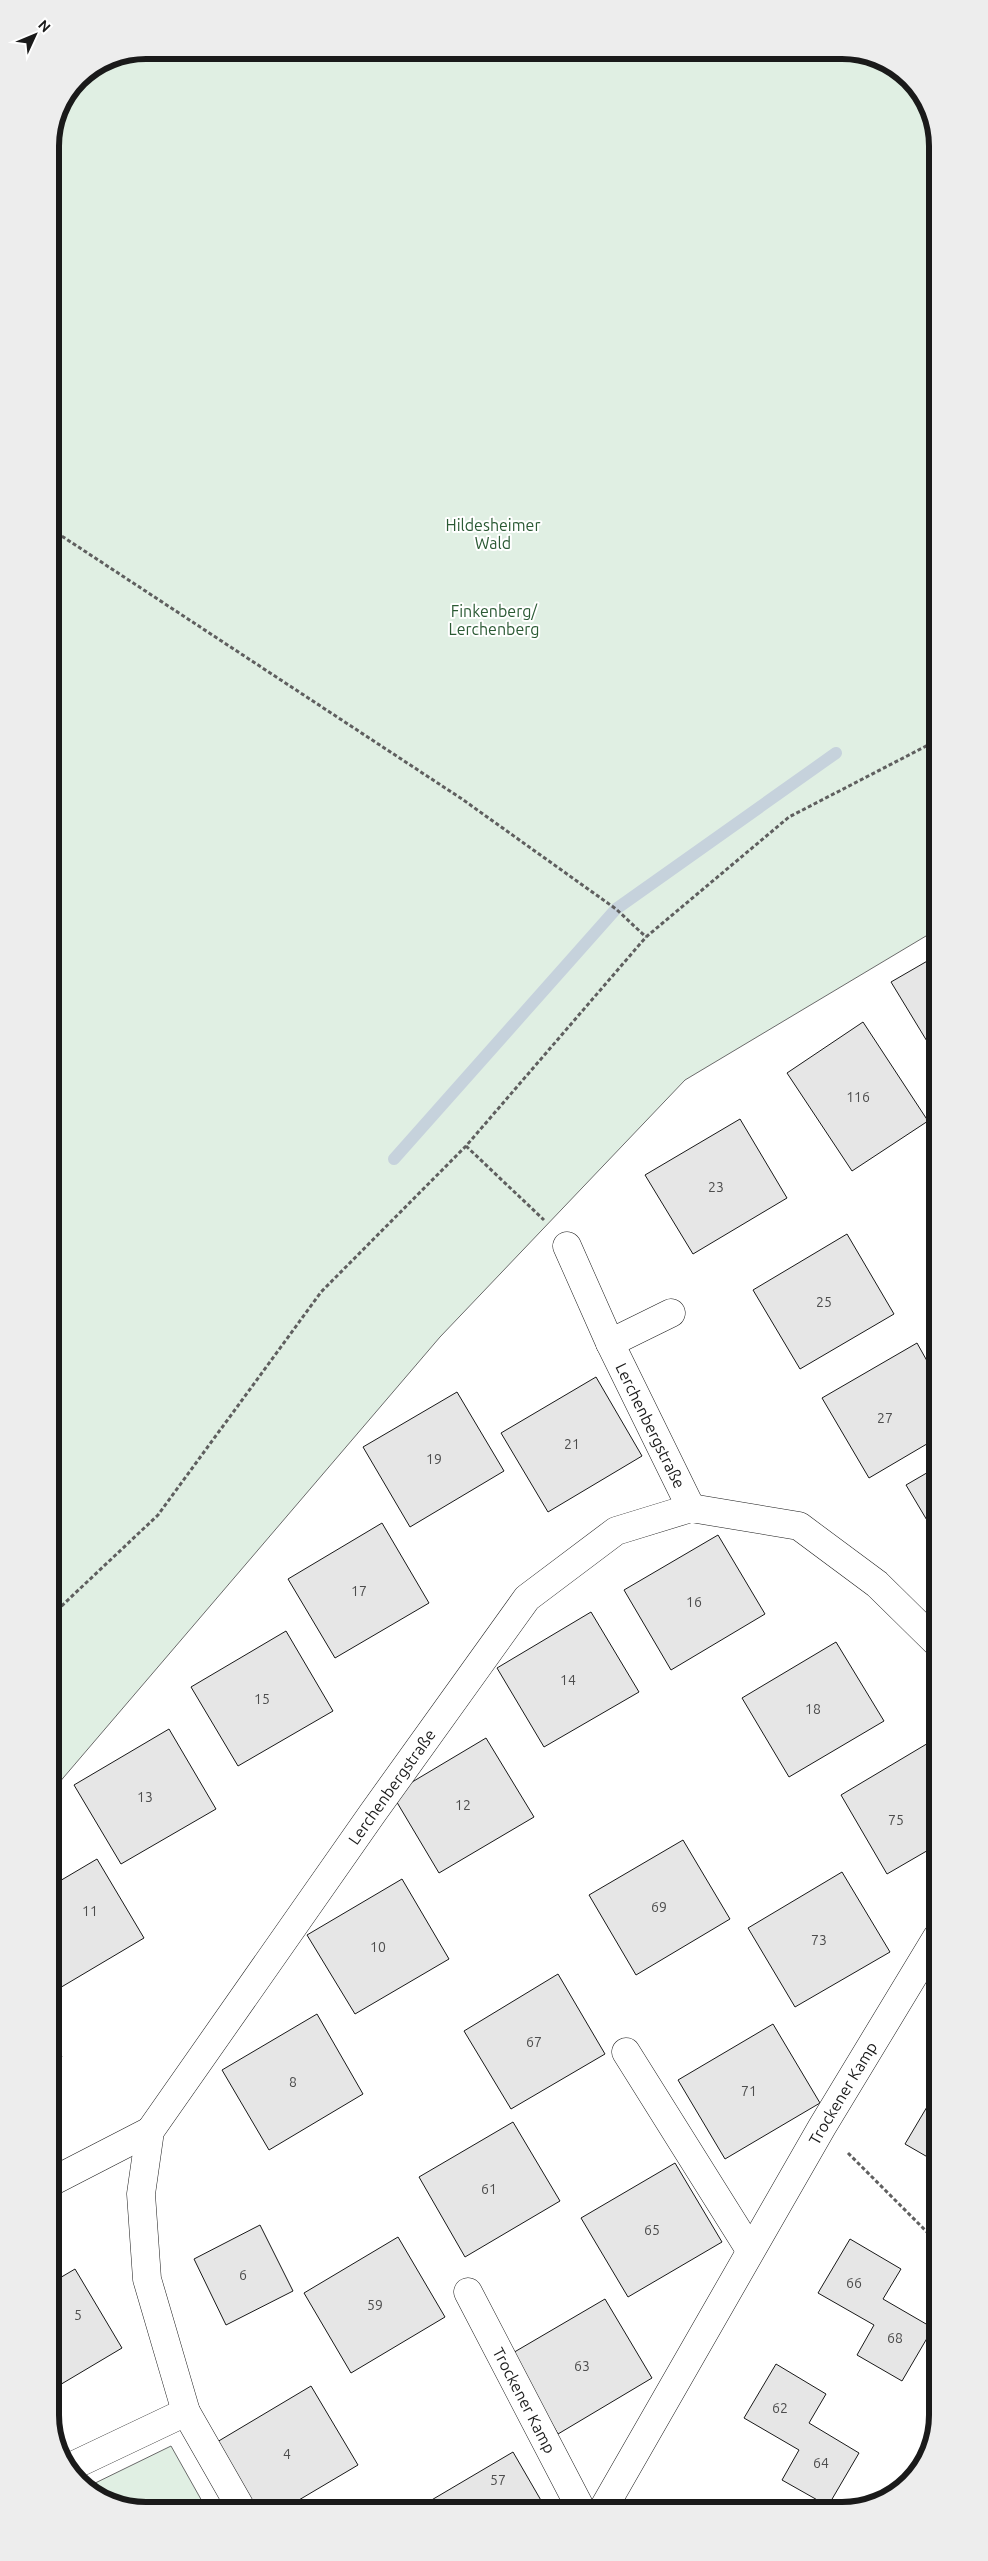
<svg xmlns="http://www.w3.org/2000/svg" width="988" height="2561" viewBox="0 0 988 2561" font-family="Ubuntu,sans-serif">
<rect width="100%" height="100%" fill="#fff"/>
<g fill="#e0efe3" stroke="#6a6a6a">
<path d="M146,50H849L905,74L935,121L936,930L685,1080L440,1337L52,1791L50,140L78,78L109,57Z"/>
<path d="M171,2446L207,2510L139,2511L85,2488Z"/>
</g>
<g fill="none" stroke-linecap="round" stroke-linejoin="round">
<path stroke="#c6d2dc" stroke-width="12" d="M394,1159L616,909L836,753"/>
</g>
<g fill="#e6e6e6" stroke="#1a1a1a">
<path d="M936,956V1056L891,982Z"/>
<path d="M863,1022L928,1121L852,1171L787,1073Z"/>
<path d="M740,1119L787,1198L693,1254L645,1175Z"/>
<path d="M847,1234L894,1314L800,1369L753,1290Z"/>
<path d="M917,1343L936,1377L937,1438L869,1478L822,1398Z"/>
<path d="M596,1377L642,1456L548,1512L501,1433Z"/>
<path d="M457,1392L504,1471L410,1527L363,1447Z"/>
<path d="M937,1467V1537L906,1485Z"/>
<path d="M382,1523L429,1603L335,1658L288,1579Z"/>
<path d="M718,1535L765,1614L671,1670L624,1590Z"/>
<path d="M591,1612L639,1692L544,1747L497,1668Z"/>
<path d="M286,1631L333,1711L238,1766L191,1687Z"/>
<path d="M836,1642L884,1721L789,1777L742,1698Z"/>
<path d="M169,1729L216,1809L121,1864L74,1785Z"/>
<path d="M486,1738L534,1817L439,1873L392,1794Z"/>
<path d="M935,1739L937,1743V1845L887,1874L841,1795Z"/>
<path d="M683,1840L730,1919L636,1975L589,1895Z"/>
<path d="M97,1859L144,1938L53,1992V1885Z"/>
<path d="M842,1872L890,1952L795,2007L748,1928Z"/>
<path d="M402,1879L449,1959L355,2014L307,1935Z"/>
<path d="M558,1974L605,2054L511,2109L464,2031Z"/>
<path d="M317,2014L363,2094L269,2150L222,2070Z"/>
<path d="M773,2024L820,2103L725,2159L678,2080Z"/>
<path d="M53,2042L62,2057L53,2062Z"/>
<path d="M937,2090H938V2163L905,2144Z"/>
<path d="M513,2122L560,2201L465,2257L419,2177Z"/>
<path d="M675,2163L722,2242L628,2297L581,2218Z"/>
<path d="M260,2225L293,2291L226,2325L194,2259Z"/>
<path d="M398,2237L445,2317L351,2373L304,2293Z"/>
<path d="M850,2239L901,2269L883,2299L933,2328L902,2381L857,2355L874,2325L818,2293Z"/>
<path d="M75,2269L122,2348L53,2389V2282Z"/>
<path d="M605,2299L652,2378L558,2434L511,2354Z"/>
<path d="M776,2364L826,2394L809,2423L859,2453L828,2506L782,2480L799,2450L744,2418Z"/>
<path d="M311,2386L358,2465L282,2510H257L217,2442Z"/>
<path d="M513,2452L546,2509L419,2510L418,2508Z"/>
</g>
<g fill="none" stroke-linecap="round" stroke-linejoin="round">
<defs>
<g id="minor">
<path id="s1" d="M567,1246L610,1343L691,1508"/>
<path d="M610,1343L671,1313"/>
<path d="M626,2052L750,2250"/>
<path d="M53,2181L150,2131"/>
<path id="s2" d="M468,2292L581,2509"/>
<path d="M70,2467L186,2412"/>
<path id="s3" d="M603,2509L822,2127L937,1937"/>
<path id="s4" d="M242,2510L186,2412L147,2279L141,2194L150,2131L372,1814L527,1598L616,1531L691,1508L799,1526L877,1584L937,1643"/>
</g>
</defs>
<use href="#minor" stroke="#1a1a1a" stroke-width="29"/>
<g stroke="#5f5f5f" stroke-width="3" stroke-dasharray="4 2.5" stroke-linecap="butt">
<path d="M51,529L462,799L616,909L646,937"/>
<path d="M466,1146L544,1220"/>
<path d="M52,1615L158,1515L321,1292L466,1146L646,937L789,817L936,741"/>
<path d="M848,2153L938,2243"/>
<path d="M907,2481L927,2448"/>
</g>
<use href="#minor" stroke="#fff" stroke-width="28"/>
</g>
<g text-anchor="middle" stroke-width="4" stroke-linejoin="round" paint-order="stroke">
<g font-size="14" fill="#4d4d4d">
<text x="858" y="1102">116</text>
<text x="716" y="1192">23</text>
<text x="824" y="1307">25</text>
<text x="885" y="1423">27</text>
<text x="572" y="1449">21</text>
<text x="434" y="1464">19</text>
<text x="359" y="1596">17</text>
<text x="694" y="1607">16</text>
<text x="568" y="1685">14</text>
<text x="262" y="1704">15</text>
<text x="813" y="1714">18</text>
<text x="145" y="1802">13</text>
<text x="463" y="1810">12</text>
<text x="896" y="1825">75</text>
<text x="659" y="1912">69</text>
<text x="90" y="1916">11</text>
<text x="819" y="1945">73</text>
<text x="378" y="1952">10</text>
<text x="534" y="2047">67</text>
<text x="293" y="2087">8</text>
<text x="749" y="2096">71</text>
<text x="489" y="2194">61</text>
<text x="652" y="2235">65</text>
<text x="243" y="2280">6</text>
<text x="854" y="2288">66</text>
<text x="375" y="2310">59</text>
<text x="78" y="2320">5</text>
<text x="895" y="2343">68</text>
<text x="582" y="2371">63</text>
<text x="780" y="2413">62</text>
<text x="287" y="2459">4</text>
<text x="821" y="2468">64</text>
<text x="498" y="2485">57</text>
</g>
<g font-size="16" fill="#2b5a34" stroke="#fff">
<text x="493" y="531">Hildesheimer<tspan x="493" dy="18">Wald</tspan></text>
<text x="494" y="617">Finkenberg/<tspan x="494" dy="18">Lerchenberg</tspan></text>
</g>
<g font-size="16" fill="#1a1a1a" stroke="#fff">
<text dy="6" stroke="none"><textPath href="#s1" startOffset="198">Lerchenbergstraße</textPath></text>
<text dy="6" stroke="none"><textPath href="#s4" startOffset="821">Lerchenbergstraße</textPath></text>
<text dy="6" stroke="none"><textPath href="#s3" startOffset="480">Trockener Kamp</textPath></text>
<text dy="6" stroke="none"><textPath href="#s2" startOffset="122">Trockener Kamp</textPath></text>
</g>
</g>
<path d="M0 0H988V2561H0ZM146 59H842A87 87 0 0 1 929 146V2415A87 87 0 0 1 842 2502H146A87 87 0 0 1 59 2415V146A87 87 0 0 1 146 59Z" fill="#ededed" fill-rule="evenodd"/>
<path fill="none" stroke="#1a1a1a" stroke-width="6" d="M146 59H842A87 87 0 0 1 929 146V2415A87 87 0 0 1 842 2502H146A87 87 0 0 1 59 2415V146A87 87 0 0 1 146 59Z"/>
<g transform="translate(35 35) rotate(46)" stroke="#ffffff" stroke-width="4" paint-order="stroke">
<path d="M0-4L9 19L0 12L-9 19Z" fill="#1a1a1a"/>
<text y="-8" font-size="14" font-weight="bold" text-anchor="middle" fill="#1a1a1a">N</text>
</g>
</svg>
